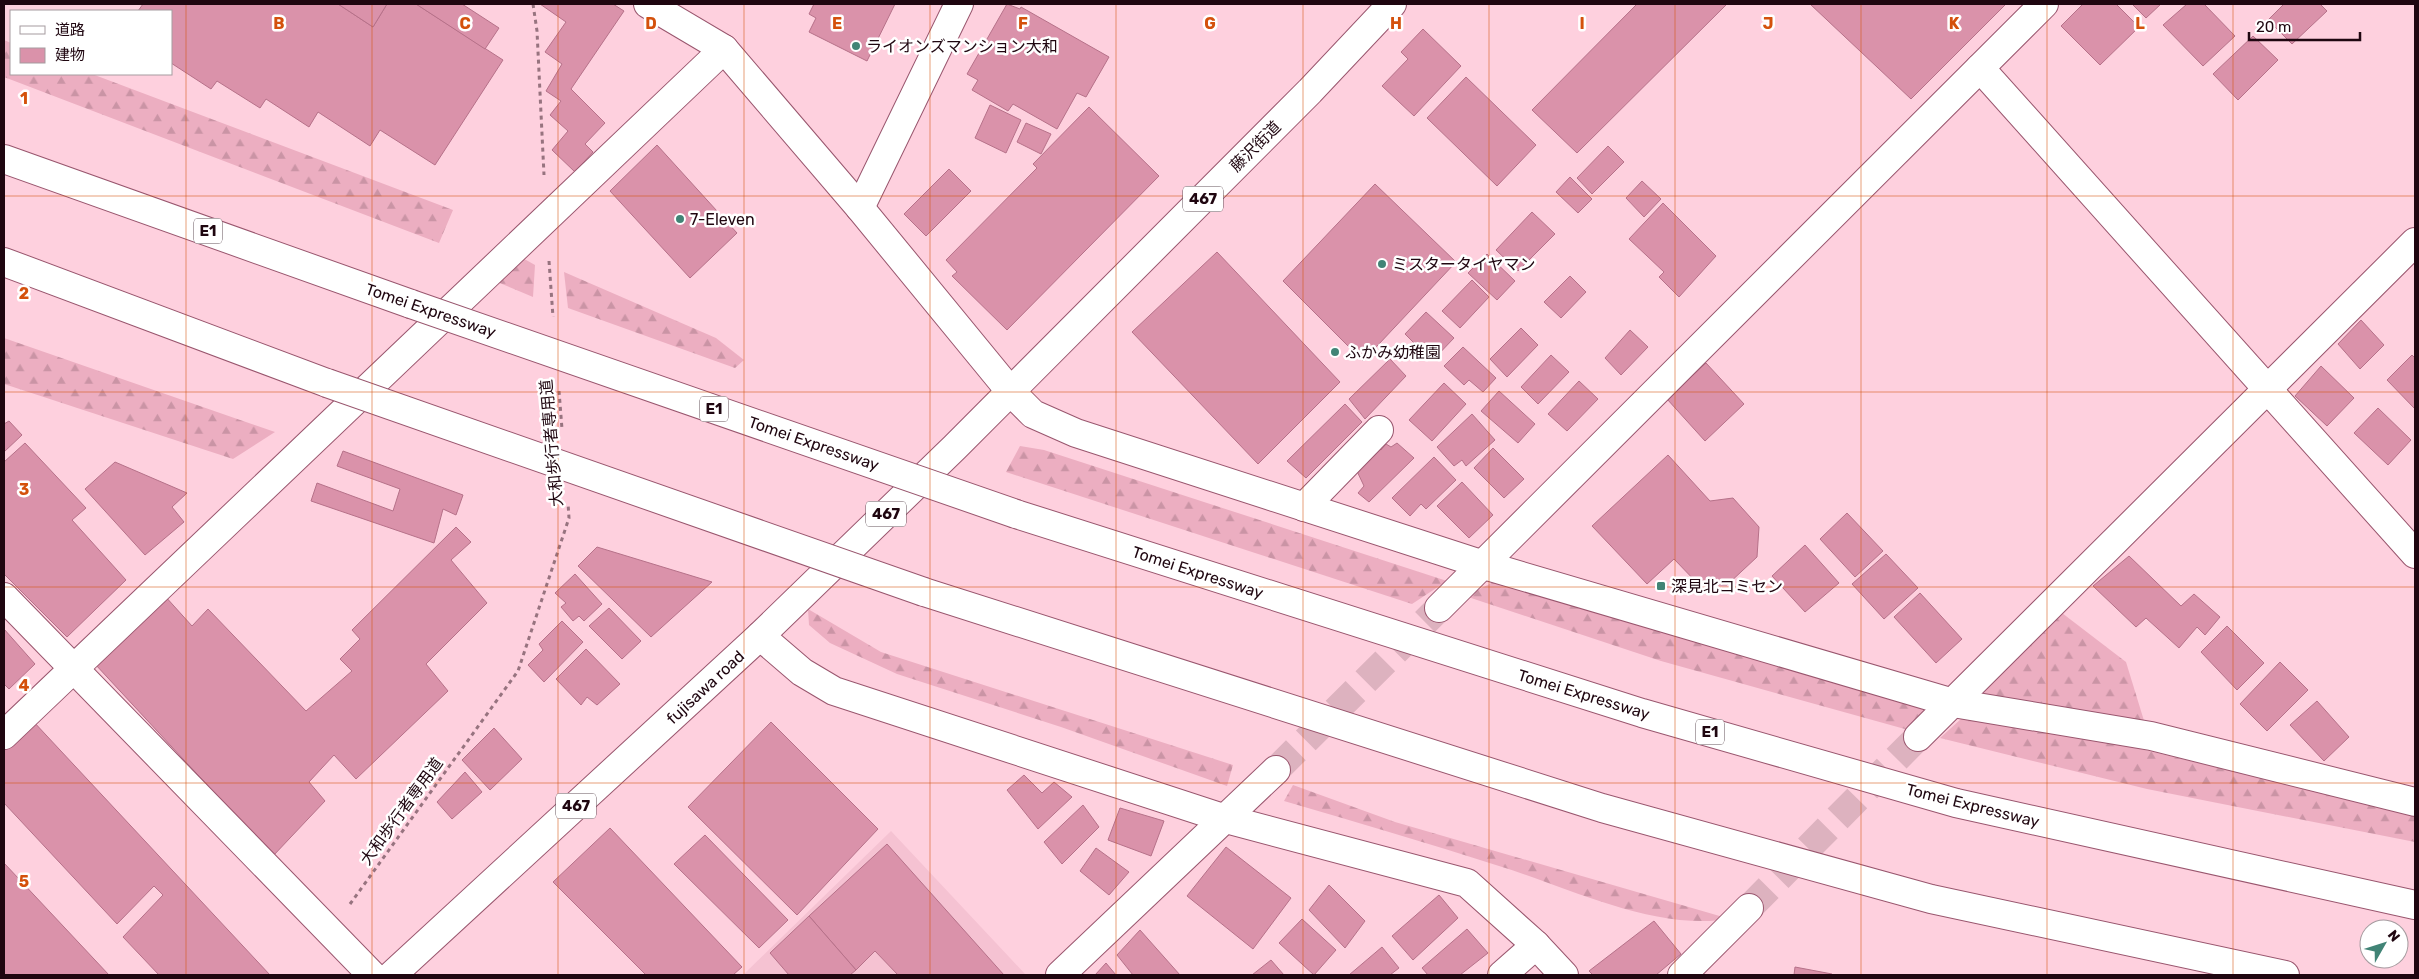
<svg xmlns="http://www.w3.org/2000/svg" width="2419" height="979" viewBox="0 0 2419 979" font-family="Rubik,'Noto Sans JP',sans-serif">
<defs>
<pattern id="forest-firs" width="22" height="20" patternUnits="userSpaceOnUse" patternTransform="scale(1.25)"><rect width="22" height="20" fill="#ecaec1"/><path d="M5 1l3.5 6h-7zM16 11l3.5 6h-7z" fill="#ca94a5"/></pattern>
</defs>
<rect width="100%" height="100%" fill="#fed0de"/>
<path fill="#f5c2d2" d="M891,831L1026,975H743Z"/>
<g fill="url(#forest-firs)">
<path d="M4,40L11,43V74H92L453,210L439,243L4,77Z"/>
<path d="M519,256L535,265L533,297L490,279Z"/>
<path d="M564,272L716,338L744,360L735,368L568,308Z"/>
<path d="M4,338L275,432L233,459L4,384Z"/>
<path d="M1020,446L1044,450L1447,581L1412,604L1006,472Z"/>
<path d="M1498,580L1933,704L1912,731L1661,661L1465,596Z"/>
<path d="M808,609L881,652L1233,765L1227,786L1061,727L897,674L830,643L809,625Z"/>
<path d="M2062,613L2126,662L2145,724L1953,703Z"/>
<path d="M1972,709L2304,788L2415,809V842L2147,789L1940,738Z"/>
<path d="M1293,785L1395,822L1730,919C1653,931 1571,888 1499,866C1427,843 1356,822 1284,801Z"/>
</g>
<g fill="#da92aa" stroke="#b67189">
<path d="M143,4H338L373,27L387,4H416L503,60L435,165L380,130L370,146L318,112L309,127L266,99L260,108L217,81L211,89L171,63V11H138Z"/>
<path d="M338,4H387L373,27Z"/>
<path d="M416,4H462L499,28L485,49Z"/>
<path d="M540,4H613L624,11L571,89L605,123L585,144L593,152L575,172L552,150L568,131L550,115L561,101L546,91L562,64L545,52L566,22Z"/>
<path d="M814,4H895L867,61L809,32L816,18L809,14Z"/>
<path d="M1007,4L1020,9L1021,7L1109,57L1086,97L1077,93L1057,129L1013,104L1008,111L972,90L978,80L967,74Z"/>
<path d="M1637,4H1727L1577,153L1532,110Z"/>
<path d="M1810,4H2006L1911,99Z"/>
<path d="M2083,4H2116L2139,27L2100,65L2061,26Z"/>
<path d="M2132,4H2161L2146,18Z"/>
<path d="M2187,4H2204L2235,36L2203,66L2163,25Z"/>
<path d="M2284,4H2320L2327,11L2292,44L2268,20Z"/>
<path d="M1423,29L1461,66L1414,116L1382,86L1408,59L1401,52Z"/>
<path d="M2253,36L2278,60L2238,100L2213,74Z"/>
<path d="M1466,77L1536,145L1497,186L1427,118Z"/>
<path d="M990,105L1021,120L1006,153L975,138Z"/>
<path d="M1089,107L1159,176L1007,330L952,276L957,272L946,260L1037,168L1033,164Z"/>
<path d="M1026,123L1051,134L1041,154L1017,142Z"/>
<path d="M657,145L737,233L690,278L610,191Z"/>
<path d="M1608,146L1624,162L1592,194L1577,178Z"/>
<path d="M949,169L971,191L926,236L904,214Z"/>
<path d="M1570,177L1592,199L1578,213L1556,192Z"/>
<path d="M1642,181L1661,199L1644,217L1626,198Z"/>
<path d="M1375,184L1456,262L1363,361L1283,281Z"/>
<path d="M1663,203L1716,256L1679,297L1659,277L1664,272L1629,239Z"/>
<path d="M1532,212L1555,234L1518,271L1496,250Z"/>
<path d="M1217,252L1340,382L1258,464L1132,332Z"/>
<path d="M1487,254L1515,281L1497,300L1468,273Z"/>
<path d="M1570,276L1586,292L1561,318L1544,302Z"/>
<path d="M1472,280L1489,297L1460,328L1442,311Z"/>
<path d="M1426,312L1454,338L1432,361L1405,334Z"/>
<path d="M2361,320L2384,345L2360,369L2338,344Z"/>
<path d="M1521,328L1538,345L1507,377L1490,359Z"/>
<path d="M1630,330L1648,347L1621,375L1605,358Z"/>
<path d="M1463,347L1496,378L1483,392L1469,380L1464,385L1444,366Z"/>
<path d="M1551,355L1569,372L1538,404L1521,387Z"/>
<path d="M2412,355L2415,358V409L2387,380Z"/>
<path d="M1390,359L1406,376L1365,419L1349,399Z"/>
<path d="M1706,363L1744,404L1705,441L1667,399Z"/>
<path d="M2321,366L2354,398L2327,426L2295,396Z"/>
<path d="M1579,381L1598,399L1567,431L1548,414Z"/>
<path d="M1444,383L1466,404L1432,441L1409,420Z"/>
<path d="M1499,391L1535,424L1518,443L1481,411Z"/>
<path d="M1345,404L1362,422L1306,478L1287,461Z"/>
<path d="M2378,408L2411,440L2388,465L2354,433Z"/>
<path d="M1472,414L1495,440L1466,466L1462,460L1454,466L1437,447Z"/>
<path d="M9,421L22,435L4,452V424Z"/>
<path d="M25,443L86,508L72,520L126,580L67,637L4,574V462Z"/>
<path d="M1397,443L1414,458L1369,502L1358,493L1364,486L1355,467L1376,446L1381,450L1386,444L1391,447Z"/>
<path d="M1493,448L1524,479L1504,498L1474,468Z"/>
<path d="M343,451L463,495L456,515L443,509L434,543L311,501L317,483L393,511L400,489L337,466Z"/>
<path d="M1668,455L1710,501L1733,498L1759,527L1757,557L1727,585H1699L1674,559L1647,584L1592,526Z"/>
<path d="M1434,457L1456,480L1426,509L1421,504L1410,516L1392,498Z"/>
<path d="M115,462L187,493L172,507L184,522L145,555L85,489Z"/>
<path d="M1462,482L1493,515L1469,538L1437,506Z"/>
<path d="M1847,513L1883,551L1855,577L1820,539Z"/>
<path d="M456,527L471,542L451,560L487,603L426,664L448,691L356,779L334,755L309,782L325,801L273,856L95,664L164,595L192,626L208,609L306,711L352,671L340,659L360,639L352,630Z"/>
<path d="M1805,545L1839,583L1805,612L1772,576Z"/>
<path d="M597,547L712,582L651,637L578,566Z"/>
<path d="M1886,554L1918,588L1884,619L1852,584Z"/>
<path d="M2129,556L2181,606L2194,594L2220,617L2205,635L2197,627L2179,648L2146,618L2136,627L2093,586Z"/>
<path d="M575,574L602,604L584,621L579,616L573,621L561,607L566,603L555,593Z"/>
<path d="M1920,593L1962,639L1936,663L1894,617Z"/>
<path d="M609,608L641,641L622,659L589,626Z"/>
<path d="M562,621L583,642L544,682L528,665L543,650L539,644Z"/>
<path d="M2227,626L2264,663L2237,690L2201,652Z"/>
<path d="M4,629L35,664L9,689L4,684Z"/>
<path d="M586,649L620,684L597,705L587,697L581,705L556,679Z"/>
<path d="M2280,662L2308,690L2267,731L2240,704Z"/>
<path d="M2317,701L2349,737L2324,761L2290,725Z"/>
<path d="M32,720L270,975H159L123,937L163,895L154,886L117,924L4,803V744Z"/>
<path d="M771,722L878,829L797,915L688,807Z"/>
<path d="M494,728L522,759L490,790L462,760Z"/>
<path d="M465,772L482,792L452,819L437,802Z"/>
<path d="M1024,775L1042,793L1054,782L1072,797L1038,829L1007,790Z"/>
<path d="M1083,805L1099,827L1062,864L1044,842Z"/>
<path d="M1120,808L1164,821L1151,856L1108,840Z"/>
<path d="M610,828L742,967L733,975H646L553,882Z"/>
<path d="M705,835L788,920L759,948L674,864Z"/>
<path d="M887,844L1004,975H898L875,951L856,970L809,916Z"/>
<path d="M1226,847L1291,898L1253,949L1187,896Z"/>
<path d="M1096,848L1129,872L1109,895L1080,871Z"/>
<path d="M4,863L109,975H4Z"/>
<path d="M1329,885L1365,921L1345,948L1309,910Z"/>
<path d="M1439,895L1458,918L1413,960L1392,936Z"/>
<path d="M809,916L856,970L850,975H789L770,953Z"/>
<path d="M1302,919L1336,950L1314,975L1279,943Z"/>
<path d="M1654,921L1681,954L1656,975H1593L1589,971Z"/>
<path d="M1467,929L1488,953L1460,975H1428L1422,968Z"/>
<path d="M1140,930L1180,975H1133L1117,955Z"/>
<path d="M1382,947L1399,968L1390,975H1349Z"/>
<path d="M1271,960L1284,975H1252Z"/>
<path d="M1106,963L1116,975H1095Z"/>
<path d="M1795,967L1832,974L1833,975H1794Z"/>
</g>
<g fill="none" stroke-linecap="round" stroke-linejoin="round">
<g stroke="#ddb2bf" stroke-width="28" stroke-dasharray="28 14" stroke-linecap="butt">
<path d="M1276,770L1439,608"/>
<path d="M1749,908L1918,737"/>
</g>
<defs>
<g id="minor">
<path d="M648,4L724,49L860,208L1011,392L1033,414L1076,433L1484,565L1953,703L2151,736L2415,802"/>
<path d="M1980,68L2415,554"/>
<path d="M860,208L959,4"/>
<path d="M1304,507L1379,430"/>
<path d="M4,597L372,975"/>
<path d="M1439,608L2044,4"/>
<path d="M760,636L802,672L834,691L1226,819L1467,883L1536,945L1564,975"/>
<path d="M4,735L724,49"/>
<path d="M1918,737L2415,242"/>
<path d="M1060,975L1276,770"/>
<path d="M1502,975L1536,945"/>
<path d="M1682,975L1749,908"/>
</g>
<g id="highway">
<path d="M4,159L411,304"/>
<path d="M4,262L327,383"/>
<path d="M1016,514L1642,713L1956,803L2415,905"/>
<path d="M924,592L1602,808L1931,899L2285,975"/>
<path d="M392,975L760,636L955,447L1310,91L1392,4"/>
</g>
</defs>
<use href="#minor" stroke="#99566e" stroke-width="30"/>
<use href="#highway" stroke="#99566e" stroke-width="30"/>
<g stroke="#97737f" stroke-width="3" stroke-dasharray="4 4" stroke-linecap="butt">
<path d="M533,4L537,31L544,175"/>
<path d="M549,261L553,317"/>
<path d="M559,391L562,429"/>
<path d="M350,904L518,671L569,518L568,503"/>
</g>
<use href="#minor" stroke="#fff" stroke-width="28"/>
<use href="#highway" stroke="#fff" stroke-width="28"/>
<defs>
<g id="highway-bridge">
<path d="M411,304L1016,514"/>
<path d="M327,383L924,592"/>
</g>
</defs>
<use href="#highway-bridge" stroke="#99566e" stroke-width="30" stroke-linecap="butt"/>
<use href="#highway-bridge" stroke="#fff" stroke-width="28"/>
</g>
<path fill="none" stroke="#d4510c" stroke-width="1" stroke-opacity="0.55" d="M186,4V975M372,4V975M558,4V975M744,4V975M930,4V975M1116,4V975M1303,4V975M1489,4V975M1675,4V975M1861,4V975M2047,4V975M2233,4V975M4,196H2415M4,392H2415M4,587H2415M4,783H2415"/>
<g fill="#418476" stroke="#fff" stroke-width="2">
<circle cx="856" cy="46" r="5"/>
<circle cx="680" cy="219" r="5"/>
<circle cx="1382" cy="264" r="5"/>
<circle cx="1335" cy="352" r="5"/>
<rect x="1656" y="581" width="10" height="10" rx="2.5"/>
</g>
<g text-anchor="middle" stroke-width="5" stroke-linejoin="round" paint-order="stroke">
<g fill="#fff" stroke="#625158" stroke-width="1">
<rect x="1183" y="186.5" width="40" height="25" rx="4"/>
<rect x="194" y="218.5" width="28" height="25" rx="4"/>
<rect x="700" y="396.5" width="28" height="25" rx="4"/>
<rect x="866" y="501.5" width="40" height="25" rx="4"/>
<rect x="1696" y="719.5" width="28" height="25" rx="4"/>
<rect x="556" y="793.5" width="40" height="25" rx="4"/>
</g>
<g font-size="15" font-weight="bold" fill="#1f0610">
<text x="1203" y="204">467</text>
<text x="208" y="236">E1</text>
<text x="714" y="414">E1</text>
<text x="886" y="519">467</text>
<text x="1710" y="737">E1</text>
<text x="576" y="811">467</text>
</g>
<g font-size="16" fill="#1f0610" stroke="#fff" text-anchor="start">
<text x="866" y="52">ライオンズマンション大和</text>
<text x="690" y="225">7-Eleven</text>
<text x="1392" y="270">ミスタータイヤマン</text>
<text x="1345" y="358">ふかみ幼稚園</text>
<text x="1671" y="592">深見北コミセン</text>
</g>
<g font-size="16" fill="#1f0610" stroke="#fff">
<text transform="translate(1255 146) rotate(-45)" y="6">藤沢街道</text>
<text transform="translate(431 310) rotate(19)" y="6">Tomei Expressway</text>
<text transform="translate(551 443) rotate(-95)" y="6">大和歩行者専用道</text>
<text transform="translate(814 443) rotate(19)" y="6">Tomei Expressway</text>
<text transform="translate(1198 572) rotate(18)" y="6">Tomei Expressway</text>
<text transform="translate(705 687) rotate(-43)" y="6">fujisawa road</text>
<text transform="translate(1584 694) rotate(17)" y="6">Tomei Expressway</text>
<text transform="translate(1973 805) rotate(14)" y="6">Tomei Expressway</text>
<text transform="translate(401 811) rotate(-54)" y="6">大和歩行者専用道</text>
</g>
</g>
<g font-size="16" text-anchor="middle" font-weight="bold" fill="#d4510c" stroke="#fff" stroke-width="5" stroke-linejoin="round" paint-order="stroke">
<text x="279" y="29">B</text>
<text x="465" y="29">C</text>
<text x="651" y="29">D</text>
<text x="837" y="29">E</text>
<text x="1023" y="29">F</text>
<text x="1210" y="29">G</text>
<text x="1396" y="29">H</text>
<text x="1582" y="29">I</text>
<text x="1768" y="29">J</text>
<text x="1954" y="29">K</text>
<text x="2140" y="29">L</text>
<text x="24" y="104">1</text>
<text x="24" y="299">2</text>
<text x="24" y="495">3</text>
<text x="24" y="691">4</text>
<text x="24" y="887">5</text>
</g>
<rect width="2419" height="979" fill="none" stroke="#1f0610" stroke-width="10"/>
<rect x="10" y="10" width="162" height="65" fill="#ffffff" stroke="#a59b9f"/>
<rect x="20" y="26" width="25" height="8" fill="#ffffff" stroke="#a59b9f"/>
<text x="55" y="35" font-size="15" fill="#1f0610">道路</text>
<rect x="20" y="48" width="25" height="15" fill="#da92aa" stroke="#a59b9f"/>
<text x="55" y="60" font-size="15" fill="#1f0610">建物</text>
<g transform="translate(2384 944) rotate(51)"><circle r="24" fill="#ffffff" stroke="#a59b9f"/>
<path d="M0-4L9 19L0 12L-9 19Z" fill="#418476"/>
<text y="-8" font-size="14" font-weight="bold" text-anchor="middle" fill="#1f0610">N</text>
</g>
<path d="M2249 32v8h111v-8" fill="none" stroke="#1f0610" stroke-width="2.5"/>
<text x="2256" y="32" font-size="15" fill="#1f0610" stroke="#ffffff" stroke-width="4" paint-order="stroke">20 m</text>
</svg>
